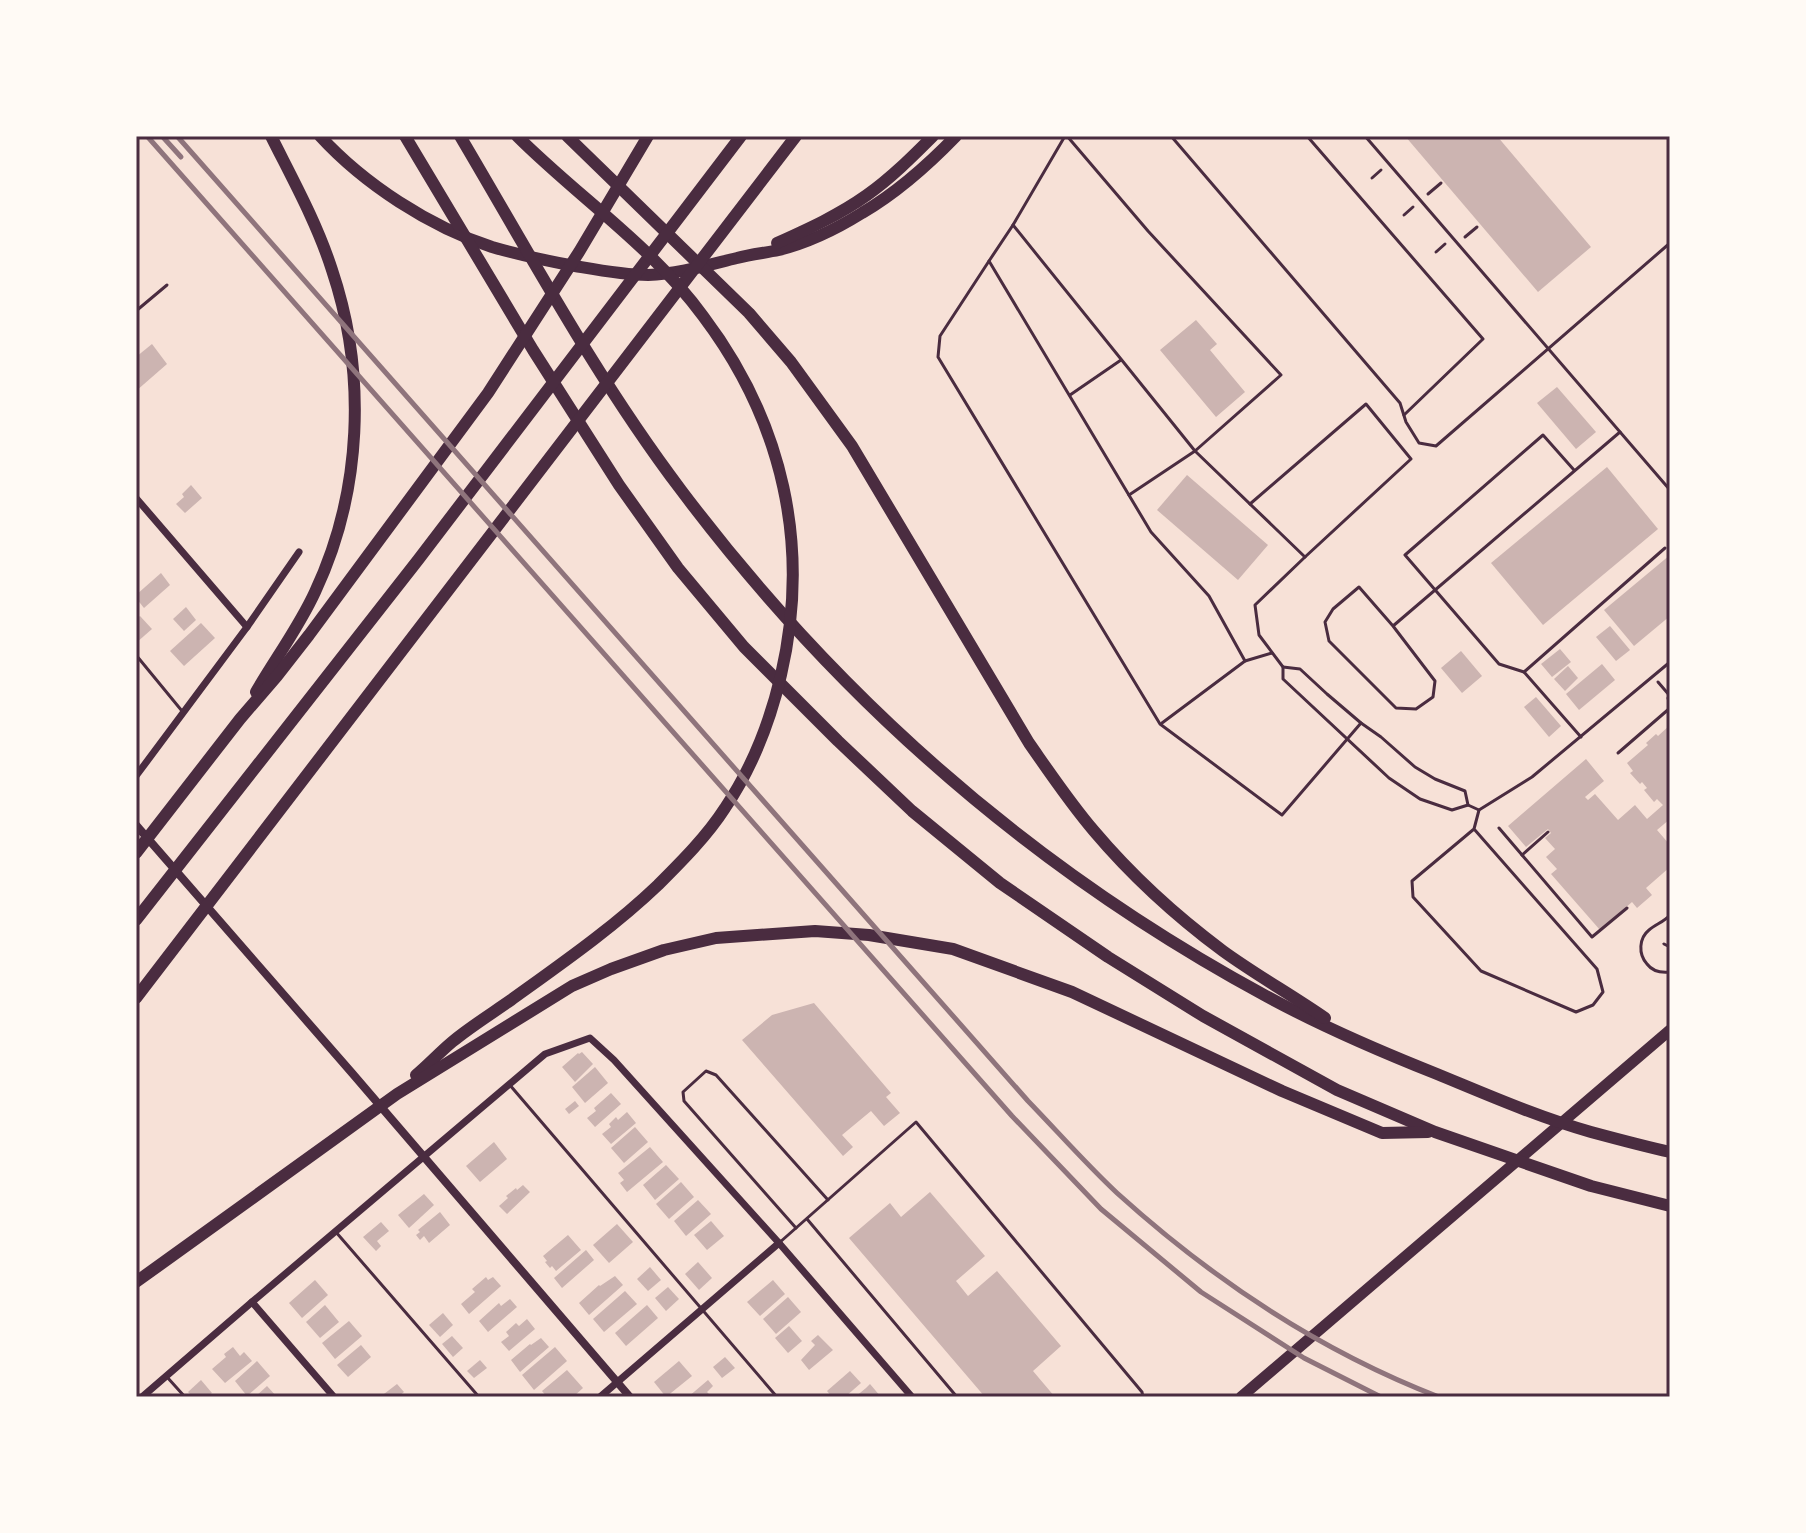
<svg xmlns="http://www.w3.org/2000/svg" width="1806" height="1533" viewBox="0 0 1806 1533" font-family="Literata,serif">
<rect width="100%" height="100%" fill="#f7e1d7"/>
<g fill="#ccb4b1">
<path d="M1405,136H1497L1591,247L1538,292Z"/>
<path d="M1196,320L1217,344L1210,350L1245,392L1216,417L1160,350Z"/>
<path d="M152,344L167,364L136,391V357Z"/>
<path d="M1557,387L1596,432L1576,449L1537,403Z"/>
<path d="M1607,467L1658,529L1543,625L1491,563Z"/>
<path d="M1187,475L1268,545L1238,580L1157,510Z"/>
<path d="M191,485L202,498L185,513L176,504L184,497L182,494Z"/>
<path d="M1670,555V616L1634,646L1604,610Z"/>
<path d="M161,573L170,585L144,608L136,598V595Z"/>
<path d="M186,607L196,620L184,631L173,619Z"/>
<path d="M140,616L152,629L136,643V619Z"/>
<path d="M201,623L215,638L184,666L170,651Z"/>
<path d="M1610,626L1630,650L1616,661L1596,637Z"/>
<path d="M1560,649L1571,662L1552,677L1541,664Z"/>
<path d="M1461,651L1482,676L1462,693L1441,668Z"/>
<path d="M1602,664L1615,680L1579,710L1566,694Z"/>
<path d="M1568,666L1578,678L1565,691L1554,679Z"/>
<path d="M1536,697L1561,726L1549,737L1524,707Z"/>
<path d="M1670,725V819L1657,830L1670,845V867L1646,888L1652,895L1637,908L1632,902L1600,930L1551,874L1557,869L1546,857L1555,849L1545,838L1551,833L1548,829L1526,847L1508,826L1586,759L1604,781L1585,797L1588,800L1595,794L1618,820L1635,805L1647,819L1663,805L1657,799L1654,802L1644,790L1647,788L1642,782L1640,784L1630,773L1633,771L1627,763L1648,745L1646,743L1656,734L1658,736Z"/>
<path d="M814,1003L891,1093L886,1097L900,1113L884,1126L871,1111L842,1135L853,1147L843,1156L742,1040L772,1015Z"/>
<path d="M582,1052L593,1064L575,1082L562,1067L578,1053L579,1054Z"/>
<path d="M595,1067L608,1083L585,1103L572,1087Z"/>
<path d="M611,1093L621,1104L595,1127L587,1118L596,1111L594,1108Z"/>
<path d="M575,1101L579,1106L569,1114L565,1109Z"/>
<path d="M627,1112L636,1123L611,1144L602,1134L611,1127L609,1124L616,1117L618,1120Z"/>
<path d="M635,1127L648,1142L624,1163L611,1148Z"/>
<path d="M494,1142L507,1159L480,1182L466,1166Z"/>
<path d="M650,1147L663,1162L627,1192L620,1183L624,1180L618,1173Z"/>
<path d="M666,1165L679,1179L655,1200L643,1185Z"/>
<path d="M681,1182L694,1197L669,1219L656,1204Z"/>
<path d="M523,1185L530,1192L507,1214L499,1206L508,1198L506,1196L516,1188L517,1190Z"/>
<path d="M930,1192L985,1256L956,1281L968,1296L997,1271L1061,1346L1033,1371L1055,1397H985L849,1238L890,1203L901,1217Z"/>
<path d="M424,1194L434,1205L409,1228L398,1215Z"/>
<path d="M698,1200L711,1214L686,1236L674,1221Z"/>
<path d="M440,1212L450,1225L429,1243L424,1236L420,1240L416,1235L420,1232L418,1230Z"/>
<path d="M711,1221L724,1236L707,1250L694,1235Z"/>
<path d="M381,1222L389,1231L377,1241L381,1246L376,1251L363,1237Z"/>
<path d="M617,1224L633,1242L609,1263L593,1245Z"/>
<path d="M568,1235L581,1250L556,1271L552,1266L550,1268L545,1262L547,1261L543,1256Z"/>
<path d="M586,1250L594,1260L562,1288L554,1278Z"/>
<path d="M698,1262L712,1278L699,1290L685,1274Z"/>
<path d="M650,1267L661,1280L648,1291L637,1279Z"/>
<path d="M615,1276L623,1285L589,1315L579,1303L599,1285L600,1286Z"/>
<path d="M486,1277L488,1280L493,1277L501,1286L469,1314L461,1304L475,1292L472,1289Z"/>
<path d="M315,1280L328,1295L302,1318L289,1303Z"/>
<path d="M773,1280L785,1294L760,1316L747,1302Z"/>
<path d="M668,1287L679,1299L666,1311L655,1298Z"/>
<path d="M625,1291L637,1304L604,1332L593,1319Z"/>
<path d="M788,1297L801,1312L776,1334L763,1319Z"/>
<path d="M510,1299L517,1307L488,1332L479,1321L499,1303L501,1306Z"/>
<path d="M325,1305L339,1322L320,1338L306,1322Z"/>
<path d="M647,1305L658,1318L626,1346L615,1333Z"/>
<path d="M443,1313L453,1325L440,1337L429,1325Z"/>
<path d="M527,1319L535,1329L509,1351L501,1342L509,1336L506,1332L516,1323L519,1326Z"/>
<path d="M349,1321L362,1336L335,1359L322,1343Z"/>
<path d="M789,1326L802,1341L788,1353L775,1338Z"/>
<path d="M818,1335L833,1350L809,1370L801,1360L815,1345L811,1341Z"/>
<path d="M452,1336L463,1348L453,1357L442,1344Z"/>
<path d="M541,1338L549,1347L520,1372L511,1360L530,1344L531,1345Z"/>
<path d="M361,1345L371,1357L348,1377L337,1365Z"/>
<path d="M233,1347L240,1356L244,1352L252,1361L225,1383L212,1369L226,1357L224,1354Z"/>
<path d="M555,1347L567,1361L534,1390L522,1375Z"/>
<path d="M725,1357L735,1368L722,1378L713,1367Z"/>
<path d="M480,1360L487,1368L474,1378L467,1371Z"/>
<path d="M257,1361L270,1376L247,1396L235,1381Z"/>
<path d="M679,1361L692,1376L666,1397L654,1382Z"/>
<path d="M567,1370L583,1388L573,1397H547L542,1391Z"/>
<path d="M850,1371L861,1383L845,1397H832L827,1391Z"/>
<path d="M201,1380L212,1393L207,1397H193L188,1392Z"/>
<path d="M708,1380L713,1386L707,1392L712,1397H688Z"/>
<path d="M397,1384L404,1392L399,1396L400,1397H380Z"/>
<path d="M870,1384L881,1397H855L866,1388Z"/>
<path d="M267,1386L277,1397H255Z"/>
</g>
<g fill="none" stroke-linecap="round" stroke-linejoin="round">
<g stroke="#4a2c40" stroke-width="3">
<path d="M1372,178L1381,170"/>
<path d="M1428,194L1441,183"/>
<path d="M1404,215L1413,207"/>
<path d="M1465,237L1477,227"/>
<path d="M1436,252L1445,244"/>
<path d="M1658,682L1670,696"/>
<path d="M1670,695L1668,698L1670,705"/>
<path d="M1618,753L1670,708"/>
<path d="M1499,828L1592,937L1627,908"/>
<path d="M1522,855L1548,832"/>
<path d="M1670,915C1664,922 1656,924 1649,930C1639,938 1638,954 1647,964C1653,972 1661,973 1670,972"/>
<path d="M1664,944L1670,947"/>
</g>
<g stroke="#4a2c40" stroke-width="3">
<path d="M1065,136L1013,225L989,261L1151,532L1209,596L1245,661"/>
<path d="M1171,136L1400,403L1406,422L1419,443L1436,446L1670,243"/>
<path d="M1307,136L1483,339L1404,415"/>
<path d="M1365,136L1670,490"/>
<path d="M1013,225L1195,451L1281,375L1148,231L1067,136"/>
<path d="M989,261L940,336L938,357L1160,724L1282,815L1361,723"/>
<path d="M136,311L167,285"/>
<path d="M1070,395L1121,360"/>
<path d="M1574,470L1543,435L1405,555L1499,664L1524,672L1665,548"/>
<path d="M1129,495L1195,451L1305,557"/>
<path d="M1250,504L1366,404L1411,459L1305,557L1255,605L1259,635L1283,667V679L1389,778L1420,799L1452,810L1468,805L1479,810"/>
<path d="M1393,626L1359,587L1333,609L1325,622L1329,641L1396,708L1416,709L1433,697L1435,681L1393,626L1620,432"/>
<path d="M136,655L182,711"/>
<path d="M1283,667L1300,669L1327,694L1361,723L1381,737L1415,767L1435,779L1465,791L1468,805"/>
<path d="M1524,672L1581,737"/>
<path d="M1162,723L1245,661L1272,653"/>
<path d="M1474,829L1412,881L1413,897L1481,971L1576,1012L1593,1005L1603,992L1597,969L1474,829L1479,810L1532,777L1670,662"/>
<path d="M509,1084L777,1397"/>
<path d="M807,1219L957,1397"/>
<path d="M796,1228L684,1101L683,1092L706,1071L716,1075L828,1200"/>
<path d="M335,1231L479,1397"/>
<path d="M779,1243L916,1122L1142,1392L1143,1397"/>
<path d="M167,1377L185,1397"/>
</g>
<g stroke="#4a2c40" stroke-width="7">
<path d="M136,498L247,627"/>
<path d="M136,776L247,627L299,552"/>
<path d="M252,1302L334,1397"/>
<path d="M142,1397L252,1302L545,1054L590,1038L614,1060L779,1243L912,1397"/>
<path d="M600,1397L779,1243"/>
</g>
<path stroke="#4a2c40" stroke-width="8" d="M136,825L352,1073L630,1397"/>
<path stroke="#4a2c40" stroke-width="11" d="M1241,1397L1670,1030"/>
<g stroke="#4a2c40" stroke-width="12">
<path d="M320,136C364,184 430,227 492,247C520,255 547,261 575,266C598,270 624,275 648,275C678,274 708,265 737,258C751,254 765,253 779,250C807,243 838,228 862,213C898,192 928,165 956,136"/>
<path d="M405,136L533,350L619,485L678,568L744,647L838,741L912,811L1000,883L1108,957L1203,1016L1337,1090L1435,1132L1591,1186L1670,1206"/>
<path d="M460,136C531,256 597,379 681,490C839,700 1035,871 1266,996C1321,1026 1379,1051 1437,1074C1488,1095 1538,1117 1591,1132C1617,1139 1643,1146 1670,1152"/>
<path d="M567,136L749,313L791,362L852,446L1029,743C1050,773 1070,803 1094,831C1132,876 1176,916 1223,951C1256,975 1292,995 1325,1018"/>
<path d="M777,243C808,229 839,215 867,195C891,178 912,157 933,136"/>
<path d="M256,692C275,659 299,627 315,592C362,492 367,374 332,270C317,223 293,180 271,136"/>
<path d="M136,853L240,719L277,676L309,635L488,393L579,252L648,136"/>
<path d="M136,920L418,560L741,136"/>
<path d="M136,998L796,136"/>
<path d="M416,1075C428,1065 439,1053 452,1042C470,1027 491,1014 511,1000C561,964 613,928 658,885C682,861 707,836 725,808C752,768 770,722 781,675C811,546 783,422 703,316C652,246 578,197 517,136"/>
<path d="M136,1282L397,1094L572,986L611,969L664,950L716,938L815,931L869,935L953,949L1072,992L1282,1091L1382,1133L1428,1132"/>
</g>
<g stroke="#8f747c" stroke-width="5">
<path d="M147,136L1012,1116L1101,1209L1201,1292L1304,1358L1381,1397"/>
<path d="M162,136L181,157"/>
<path d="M177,136L1028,1101C1058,1132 1086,1164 1117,1193C1211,1278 1320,1351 1439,1397"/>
</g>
</g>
<rect width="1806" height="1533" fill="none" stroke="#fffaf5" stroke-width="276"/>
<rect x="138" y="138" width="1530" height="1257" fill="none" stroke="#4a2c40" stroke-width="3"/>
</svg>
